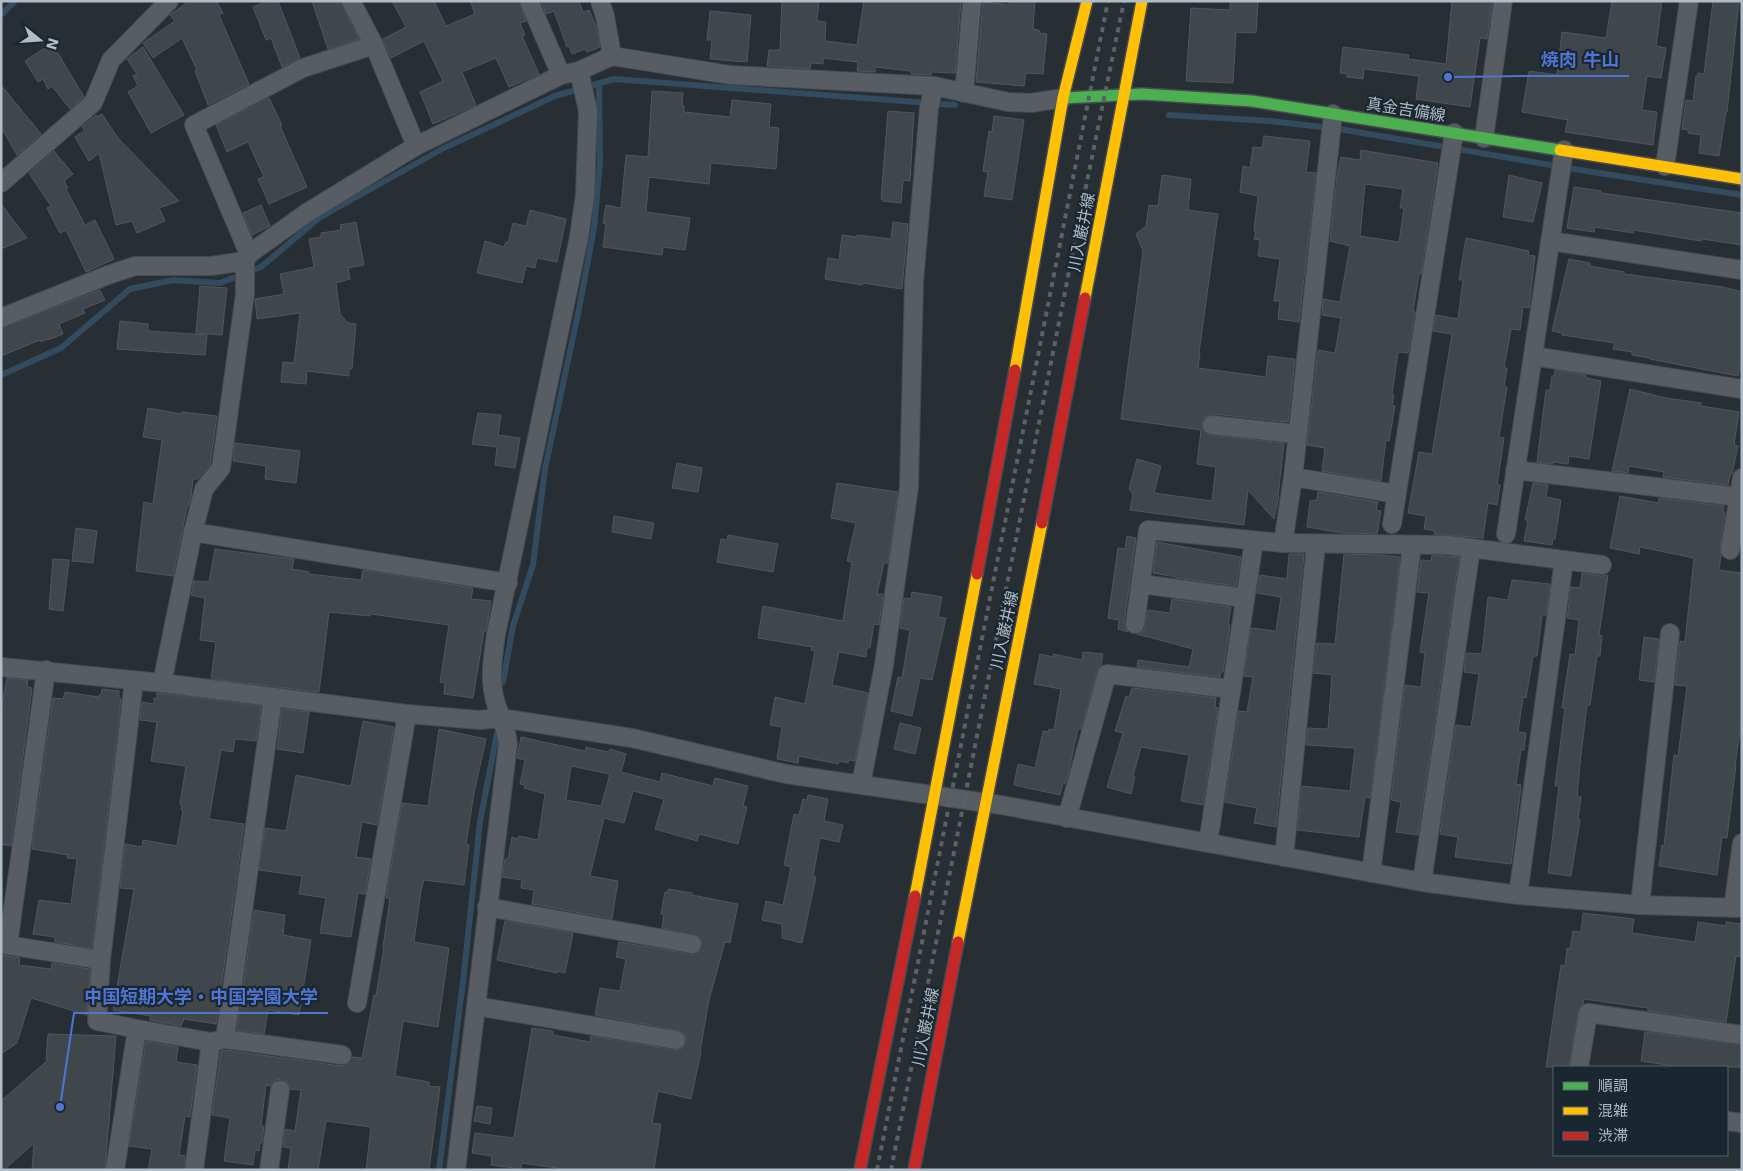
<svg xmlns="http://www.w3.org/2000/svg" width="1743" height="1171" viewBox="0 0 1743 1171" font-family="'DejaVu Sans','Noto Sans JP',sans-serif">
<rect width="100%" height="100%" fill="#272f35"/>
<g fill="none" stroke-linecap="round" stroke-linejoin="round">
<g stroke="#334b5f" stroke-width="6">
<path d="M1,15L15,1"/>
<path d="M1169,115L1270,121L1339,129L1592,172L1742,195"/>
<path d="M1,375L61,348L130,289L173,280L220,283L261,267L319,218L442,149L555,96L614,79L955,105"/>
<path d="M503,682L513,626L533,565L545,469L579,309L594,228L600,163L599,83"/>
<path d="M439,1170L463,982L480,822L497,733"/>
</g>
</g>
<g fill="#3f464c" stroke="#4f565d" fill-rule="evenodd">
<path d="M189,1H216L223,13L219,15L249,84L208,105L195,71L197,70L182,38L153,58L143,43L175,21L170,15Z"/>
<path d="M268,1H278L300,58L282,67L271,38L266,40L253,7Z"/>
<path d="M312,1H340L359,39L328,49Z"/>
<path d="M392,1H434L446,26L475,14L470,1H519L526,21L520,23L525,35L522,36L539,74L509,87L496,58L462,72L476,105L433,124L420,92L443,81L424,41L391,58L383,39L406,27Z"/>
<path d="M541,1H579L583,12L589,10L596,26L600,47L587,52L585,49L572,54L569,46L567,47L554,11L546,14Z"/>
<path d="M782,1H819L817,21L826,22L825,41L857,45L864,1H961L955,73L931,72V75L911,74V71L875,67V72L857,71L858,62L823,58V64L811,63L810,69L767,66L769,50H780Z"/>
<path d="M1009,1H1035L1033,29L1039,30L1040,33L1047,34L1043,74L1026,73L1024,86L976,82L983,2L1009,5Z"/>
<path d="M1230,1H1258L1256,33L1236,32L1233,83L1186,81L1191,8L1230,10Z"/>
<path d="M1452,1H1492L1487,39L1480,38L1470,107L1416,99L1419,76L1364,69L1363,79L1347,77V74L1340,73L1343,47L1409,55L1408,59L1446,64Z"/>
<path d="M1612,1H1662L1656,46L1666,48L1661,78L1647,76L1642,110L1657,112L1653,145L1565,132L1568,120L1522,112L1529,71L1557,75L1562,32L1606,38Z"/>
<path d="M1713,1H1739L1727,112H1726L1719,156L1699,153L1701,135L1688,133V130L1682,129L1686,100L1693,101L1696,76H1698V73L1704,74Z"/>
<path d="M710,11L751,15L747,62L710,59L712,40H707Z"/>
<path d="M52,43L84,97L70,109L52,86L48,89L43,79L38,82L25,61Z"/>
<path d="M143,47L184,115L151,133L128,92L138,86L133,76L137,74L127,59Z"/>
<path d="M1,85L41,134L17,155L1,127Z"/>
<path d="M652,91L683,93L682,105L684,106V112L730,117L732,100L771,104L769,127L779,128L776,169L711,163L709,184L649,177L646,212L690,218L685,250L663,247L662,255L603,247L606,224L603,223L606,205L621,208L626,155L648,157Z"/>
<path d="M269,98L282,125L280,126L307,187L269,204L258,179L264,177L248,142L227,152L216,125Z"/>
<path d="M888,111L914,113L910,181L903,180L901,203L883,201V200L881,199Z"/>
<path d="M102,114L118,138L179,201L159,208L165,221L137,233L132,221L116,225L99,153L89,161L75,137L85,130L82,127L96,115L97,117Z"/>
<path d="M994,116L1024,120L1012,200L984,196L988,172L983,171L989,131L992,132Z"/>
<path d="M1264,136L1310,141L1306,172L1316,173L1299,322L1278,319L1280,301H1274L1280,259L1258,256L1260,240L1254,239L1256,231H1254L1258,196L1240,192L1243,166L1250,168L1253,147L1262,148Z"/>
<path d="M1361,150L1438,163L1421,274H1419L1413,312H1415L1408,353L1398,352L1392,394L1394,395L1392,405L1395,406L1389,441L1386,440L1381,481L1322,471L1325,448L1307,445L1318,350L1335,353L1341,318L1322,315L1323,299L1340,302L1350,246L1330,241L1337,176L1341,157L1360,160ZM1365,184L1403,189L1400,208H1404L1399,242L1360,236Z"/>
<path d="M54,151L73,174L64,181L68,188L66,189L85,225L95,220L114,259L86,272L66,230L60,233L47,208L51,206L29,173Z"/>
<path d="M1162,175L1191,179L1188,210L1218,214L1199,353H1200L1198,368L1266,377L1268,356L1295,359L1288,422L1213,414L1207,416L1202,423L1203,430L1210,435L1284,443L1278,496H1279L1274,519L1248,490L1244,525L1130,510L1133,494L1129,489L1137,459L1161,466L1154,493L1212,501L1216,467L1197,464L1201,430L1121,419L1143,251L1136,234L1146,226L1149,205L1158,206Z"/>
<path d="M1509,175L1542,183L1533,222L1503,217Z"/>
<path d="M1574,187L1601,191V193L1742,213V245L1702,239L1701,241L1634,230L1633,233L1595,227L1594,232L1567,228Z"/>
<path d="M1,204L27,238L1,249Z"/>
<path d="M261,205L270,226L252,235L243,213Z"/>
<path d="M530,210L566,219L557,262L537,258L535,268L526,266L522,283L477,273L485,241L504,247L506,242L508,243L513,223L526,226Z"/>
<path d="M356,222L364,265L348,268L350,279L336,283L340,314L348,323L356,324L352,369H349V376L307,371L306,384L281,382L283,362L294,363L300,313L257,319L255,299L284,294L280,274L314,267L309,239L321,237V233L341,230L340,225Z"/>
<path d="M893,222L908,224L902,289L863,283L862,285L825,279L828,258L839,260L842,235L856,237L857,235L891,239Z"/>
<path d="M1466,238L1529,251L1528,255L1535,256L1529,308L1523,307L1520,330L1511,329L1504,368H1507L1504,387H1507L1499,437L1504,438L1497,485H1500L1497,505L1488,503L1483,538L1434,534L1435,531L1424,529L1426,516L1408,513L1419,452L1432,454L1452,334L1433,331L1436,315L1458,319L1463,280H1459Z"/>
<path d="M1569,259L1590,263V266L1624,272V274L1723,287L1742,292V360L1738,376L1650,359V358L1632,355V352L1613,349L1615,343L1562,335V333L1552,331Z"/>
<path d="M200,286L227,288L222,335L196,333Z"/>
<path d="M100,290L105,300L83,309L85,313L59,324L63,334L48,340L47,339L41,342L40,340L1,356V328Z"/>
<path d="M120,321L148,324V331L207,335L205,355L117,349Z"/>
<path d="M1555,370L1586,375V378L1601,381L1589,459L1569,456L1568,464L1553,462V464L1537,462L1546,390H1550L1552,376H1554Z"/>
<path d="M1630,389L1666,398L1701,403V406L1739,412L1734,445L1738,446L1732,474L1730,475L1728,485L1663,477L1664,472L1629,466L1628,473L1612,471Z"/>
<path d="M148,408L181,414L182,412L217,416L210,465L198,479H193L191,497L188,507H187L173,576L136,571L144,502L153,504L162,440L143,437Z"/>
<path d="M478,413L501,415L498,435L520,438L515,468L495,465L497,447L472,444Z"/>
<path d="M235,443L300,451L296,483L265,479L266,466L233,461Z"/>
<path d="M677,463L702,468L698,492L672,488Z"/>
<path d="M837,483L898,492L888,563H884L877,594H883L879,625L874,624L870,648H867L866,657L839,652L832,685L868,693L855,761L849,760L848,763L839,761L838,764L799,756L798,763L777,759L782,727L770,725L775,697L805,704L815,651L811,650L812,647L758,638L763,606L843,621L852,562L847,561L856,523L831,518Z"/>
<path d="M1533,483L1548,485L1546,497L1561,500L1555,539H1553L1552,545L1524,541L1528,520H1525Z"/>
<path d="M1318,492L1378,502L1376,510L1381,511L1377,534L1343,533L1307,527L1310,501L1317,500Z"/>
<path d="M1620,496L1658,503L1659,498L1724,506L1723,513H1725L1720,548L1721,555L1719,570L1742,573V718L1735,765H1736L1727,838L1722,837L1717,875L1659,866L1662,845L1664,846L1674,755L1678,756L1687,686L1675,685L1680,641L1685,642L1694,558L1640,547L1639,554L1610,548Z"/>
<path d="M614,516L654,523L651,539L612,532Z"/>
<path d="M76,528L97,531L93,563L72,561Z"/>
<path d="M728,535L778,544L773,572L717,562L721,539L727,540Z"/>
<path d="M1127,536L1136,538L1124,623L1128,632L1118,629L1119,620L1108,618L1118,548L1125,549Z"/>
<path d="M1157,542L1241,557L1236,586L1176,578V577L1153,573Z"/>
<path d="M215,549L294,559L292,569L309,572V574L361,580L363,570L473,588L471,599L491,601L486,631H484L473,698L444,694L445,683L440,682L449,625L371,614L370,616L329,612L319,692L211,679L216,642L200,640L205,598L191,595L194,581L209,582Z"/>
<path d="M1289,554H1304L1276,827L1254,823L1257,808L1225,802L1239,711L1247,712L1253,677L1244,676L1251,628L1276,631L1281,597L1257,593L1260,575L1287,579Z"/>
<path d="M1344,554L1379,555L1400,557L1370,798L1365,797L1359,837L1297,830L1302,786L1350,791L1355,748L1306,745L1308,728L1328,729L1332,675L1313,673L1317,643L1335,644Z"/>
<path d="M1432,555L1459,557L1418,835L1396,832L1401,802L1391,800L1405,685L1421,687L1425,653L1420,652L1429,593L1417,592L1421,560L1431,561Z"/>
<path d="M53,559L69,560L63,611L49,609Z"/>
<path d="M1582,573L1601,576L1608,575L1599,635L1602,636L1600,656H1597L1590,705H1587L1581,755L1577,796L1581,797L1578,819L1580,820L1571,876L1548,873L1559,786H1555L1565,708H1562L1570,654L1575,655L1579,620L1567,618L1571,587L1580,588Z"/>
<path d="M1512,580L1550,584L1546,615H1542L1537,656H1533L1526,698L1523,697L1518,732L1526,733L1524,750H1521L1516,784L1521,785L1520,795L1511,864L1455,857L1458,837L1440,834L1456,725L1471,727L1479,674L1464,672L1466,653L1482,654L1488,597L1508,600Z"/>
<path d="M912,592L942,597L938,617L946,618L932,680L920,678L912,716L891,711L898,677L902,678L910,630L900,628L904,598L911,599Z"/>
<path d="M1172,599L1231,607L1228,625H1230L1223,672H1221L1220,677L1137,667L1138,660L1189,667L1193,649L1137,634L1144,630L1148,610L1170,613Z"/>
<path d="M1644,637L1659,639L1654,682L1639,680Z"/>
<path d="M1083,652L1103,654L1101,665L1097,671L1081,729H1078L1068,775L1065,784L1063,783L1060,795L1014,785L1018,764L1035,768L1043,731L1048,732L1049,729L1054,730L1061,689L1034,684L1040,654L1053,657V654L1082,660Z"/>
<path d="M7,678L28,680L27,687L32,688L11,846L1,844V710Z"/>
<path d="M1132,688L1216,698L1215,707L1218,708L1203,805L1181,801L1189,755L1141,747L1133,776L1135,777L1131,794L1107,787L1123,733L1115,731L1126,696L1129,697Z"/>
<path d="M102,689L119,691V698L121,699L92,948L55,942V937L33,934L39,900L71,904L77,859L67,858L68,855L32,849L53,698L63,699L65,692L99,697V695H101Z"/>
<path d="M157,693L261,706L256,741L235,739L233,752L221,750L209,819L244,824L216,1024L184,1019L181,1026L150,1020V1016L113,1010L134,889L120,888L125,844L142,847L143,840L177,846L183,810L181,809L182,805L180,804L186,766L151,761L157,722L140,720L142,702L154,704V698L157,699Z"/>
<path d="M282,709L309,712L303,753L277,749Z"/>
<path d="M363,721L394,727L377,825L362,822L356,857L371,859L365,894L358,893L351,937L320,933L326,898L299,894L302,876L259,870L265,828L286,831L296,775L351,786Z"/>
<path d="M900,723L921,728L915,754L894,749Z"/>
<path d="M439,729L486,739L474,793L466,845H469L464,885L424,880L421,890L414,942L449,948L438,1027L403,1021L395,1076L429,1082V1086L440,1087L429,1170H366L371,1127L326,1121L318,1170H288L291,1148L283,1147L285,1129L295,1131L301,1090L290,1089L287,1082L281,1079L276,1080L271,1086L266,1085L261,1126H264L262,1143H260L259,1151L255,1150L253,1165L224,1161L230,1118L212,1115L221,1051L225,1050L341,1066L346,1065L352,1057L362,1058L374,995L376,996L384,947H383L390,898H386L402,803L428,806Z"/>
<path d="M521,737L585,751L586,747L609,752L610,749L626,754L621,772L660,782L662,773L713,786L715,778L748,786L743,806L747,807L738,844L699,834L697,841L655,829L664,799L633,791L624,823L604,818L590,876L618,881L612,919L532,904L534,890L521,888L522,880L502,877L505,859H508L512,837L518,839L519,836L538,840L545,794L524,788L525,785L520,784L525,760L517,758ZM571,766L610,774L601,806L566,800Z"/>
<path d="M808,795L828,799L824,821L843,825L839,842L820,838L813,876L816,877L802,943L782,938V924L762,920L766,901L783,905L791,867L784,865L794,814L799,815L803,799L807,800Z"/>
<path d="M668,889L692,893V895L738,904L730,943L725,942L709,1000L700,1052H701L691,1099L658,1091L652,1123L661,1124L654,1170H557V1168L522,1163L521,1169L491,1165L492,1156L472,1153L475,1133L514,1138L532,1028L553,1031V1035L590,1042L591,1036L674,1050H680L684,1046L686,1041V1036L678,1030L595,1015L600,988L620,991L626,959L616,957L619,942L690,954H696L700,950L702,941L698,936L662,928L664,914H661L665,892H668Z"/>
<path d="M254,910L285,915L283,935L311,940L299,1015L268,1010L264,1034L237,1030Z"/>
<path d="M1583,913L1634,919L1632,933L1695,942L1698,922L1726,926V922L1742,924V957L1736,956L1726,1022L1648,1011V1008L1584,999L1583,1004L1578,1011L1569,1067H1546L1561,965L1565,966L1567,948L1570,949L1573,931L1581,932Z"/>
<path d="M505,921L573,933L565,973L557,971V973L497,960Z"/>
<path d="M1,955L20,958L19,965L51,969L52,963L90,969L87,1015L31,998L17,1043L1,1054Z"/>
<path d="M1645,1032L1742,1045V1067H1680L1641,1061Z"/>
<path d="M48,1034L116,1036L105,1170H32L34,1143L4,1170H1V1101L48,1060H46Z"/>
<path d="M146,1041L178,1047L176,1062L197,1065L190,1117L185,1116L179,1155L185,1156L184,1170H148L152,1149L129,1146Z"/>
<path d="M477,1106L492,1108L490,1124L474,1121Z"/>
</g>
<g fill="none" stroke-linecap="round" stroke-linejoin="round">
<defs>
<g id="street">
<path d="M351,1L374,45L416,146"/>
<path d="M529,1L561,75"/>
<path d="M600,1L605,16L612,56"/>
<path d="M964,93L972,1"/>
<path d="M1484,138L1503,1"/>
<path d="M1665,166L1689,1"/>
<path d="M1,183L93,103L111,60L169,1"/>
<path d="M1550,241L1742,270"/>
<path d="M249,254L194,125L303,68L374,45"/>
<path d="M1,318L108,275L135,266H211L245,261"/>
<path d="M1533,356L1742,389"/>
<path d="M1212,425L1297,434"/>
<path d="M1515,470L1739,497"/>
<path d="M1293,477L1397,494"/>
<path d="M1392,524L1454,133"/>
<path d="M193,532L508,583"/>
<path d="M1506,534L1564,150"/>
<path d="M1283,543L1293,477L1333,114"/>
<path d="M1730,550L1742,478"/>
<path d="M1141,584L1245,598"/>
<path d="M1135,624L1148,530L1283,543L1447,545L1602,565"/>
<path d="M1,667L162,683L407,714L479,720L501,718L632,738L786,774L1001,805L1422,882L1518,895L1640,905L1742,908"/>
<path d="M162,683L193,532L204,489L221,468L245,294V261L249,254L308,212L416,146L561,75L579,71L612,56L730,75L934,86L1008,102L1031,103L1063,98"/>
<path d="M861,784L884,665L909,487L914,282L929,108L934,86"/>
<path d="M1067,818L1107,674L1231,689"/>
<path d="M1208,843L1254,541"/>
<path d="M1284,857L1316,544"/>
<path d="M1371,873L1412,545"/>
<path d="M1422,882L1471,548"/>
<path d="M1518,895L1564,560"/>
<path d="M1640,905L1670,633"/>
<path d="M487,907L692,944"/>
<path d="M1733,908L1742,843"/>
<path d="M1,944L101,960L134,680"/>
<path d="M8,945L46,670"/>
<path d="M101,960L97,1021L137,1029L211,1042L225,1039L342,1055"/>
<path d="M357,1003L407,714"/>
<path d="M476,1006L676,1040"/>
<path d="M225,1039L273,697"/>
<path d="M1579,1067L1588,1013L1742,1035"/>
<path d="M1727,1121L1742,1123"/>
<path d="M115,1170L137,1029"/>
<path d="M194,1170L211,1042"/>
<path d="M269,1170L280,1090"/>
<path d="M456,1170L508,744C507,728 499,715 495,700C489,678 493,657 496,634L579,237L585,195L588,111L579,71"/>
</g>
<path id="fast" d="M1063,98L1142,94L1252,101L1560,150"/>
<g id="slow">
<path d="M1560,150L1742,179"/>
<path d="M1085,298L1142,1"/>
<path d="M1015,370L1063,98L1087,1"/>
<path d="M915,896L977,574"/>
<path d="M958,942L1042,523"/>
</g>
<g id="jam">
<path d="M1042,523L1085,298"/>
<path d="M977,574L1015,370"/>
<path d="M860,1170L915,896"/>
<path d="M914,1170L958,942"/>
</g>
</defs>
<use href="#street" stroke="#454b50" stroke-width="20"/>
<use href="#fast" stroke="#454b50" stroke-width="14"/>
<use href="#slow" stroke="#454b50" stroke-width="14"/>
<use href="#jam" stroke="#454b50" stroke-width="14"/>
<use href="#street" stroke="#575d63" stroke-width="18"/>
<use href="#fast" stroke="#4caf50" stroke-width="11"/>
<use href="#slow" stroke="#ffc107" stroke-width="11"/>
<use href="#jam" stroke="#c62828" stroke-width="11"/>
<g stroke="#5b6166" stroke-width="4" stroke-dasharray="5 5" stroke-linecap="butt">
<path d="M877,1170L1108,1"/>
<path d="M891,1170L1083,201L1124,1"/>
</g>
</g>
<g text-anchor="middle" stroke-width="4.5" stroke-linejoin="round" paint-order="stroke">
<g font-size="16" fill="#b0bcc7" stroke="#1a2630">
<text transform="translate(1406 109) rotate(9)" y="6">真金吉備線</text>
<text transform="translate(1081 232) rotate(-79)" y="6">川入巌井線</text>
<text transform="translate(1004 630) rotate(-78)" y="6">川入巌井線</text>
<text transform="translate(925 1027) rotate(-79)" y="6">川入巌井線</text>
</g>
</g>
<path fill="none" stroke="#5074d2" stroke-width="2" d="M1448 77L1531 76H1629M60 1107L74 1013H328"/>
<g fill="#5074d2" stroke="#1a2630" stroke-width="2">
<circle cx="1448" cy="77" r="5"/>
<circle cx="60" cy="1107" r="5"/>
</g>
<g font-size="18" text-anchor="middle" font-weight="bold" fill="#5074d2" stroke="#1a2630" stroke-width="4.5" stroke-linejoin="round" paint-order="stroke">
<text x="1580" y="66">焼肉 牛山</text>
<text x="201" y="1003">中国短期大学・中国学園大学</text>
</g>
<rect width="1743" height="1171" fill="none" stroke="#b0bcc7" stroke-width="5"/>
<rect x="1553" y="1066" width="175" height="90" fill="#1a2630" stroke="#56626c"/>
<rect x="1563" y="1082" width="25" height="8" fill="#4caf50" stroke="#56626c"/>
<text x="1598" y="1091" font-size="15" fill="#b0bcc7">順調</text>
<rect x="1563" y="1107" width="25" height="8" fill="#ffc107" stroke="#56626c"/>
<text x="1598" y="1116" font-size="15" fill="#b0bcc7">混雑</text>
<rect x="1563" y="1132" width="25" height="8" fill="#c62828" stroke="#56626c"/>
<text x="1598" y="1141" font-size="15" fill="#b0bcc7">渋滞</text>
<g transform="translate(40 40) rotate(107)" stroke="#1a2630" stroke-width="4" paint-order="stroke">
<path d="M0-4L9 19L0 12L-9 19Z" fill="#b0bcc7"/>
<text y="-8" font-size="14" font-weight="bold" text-anchor="middle" fill="#b0bcc7">N</text>
</g>
</svg>
